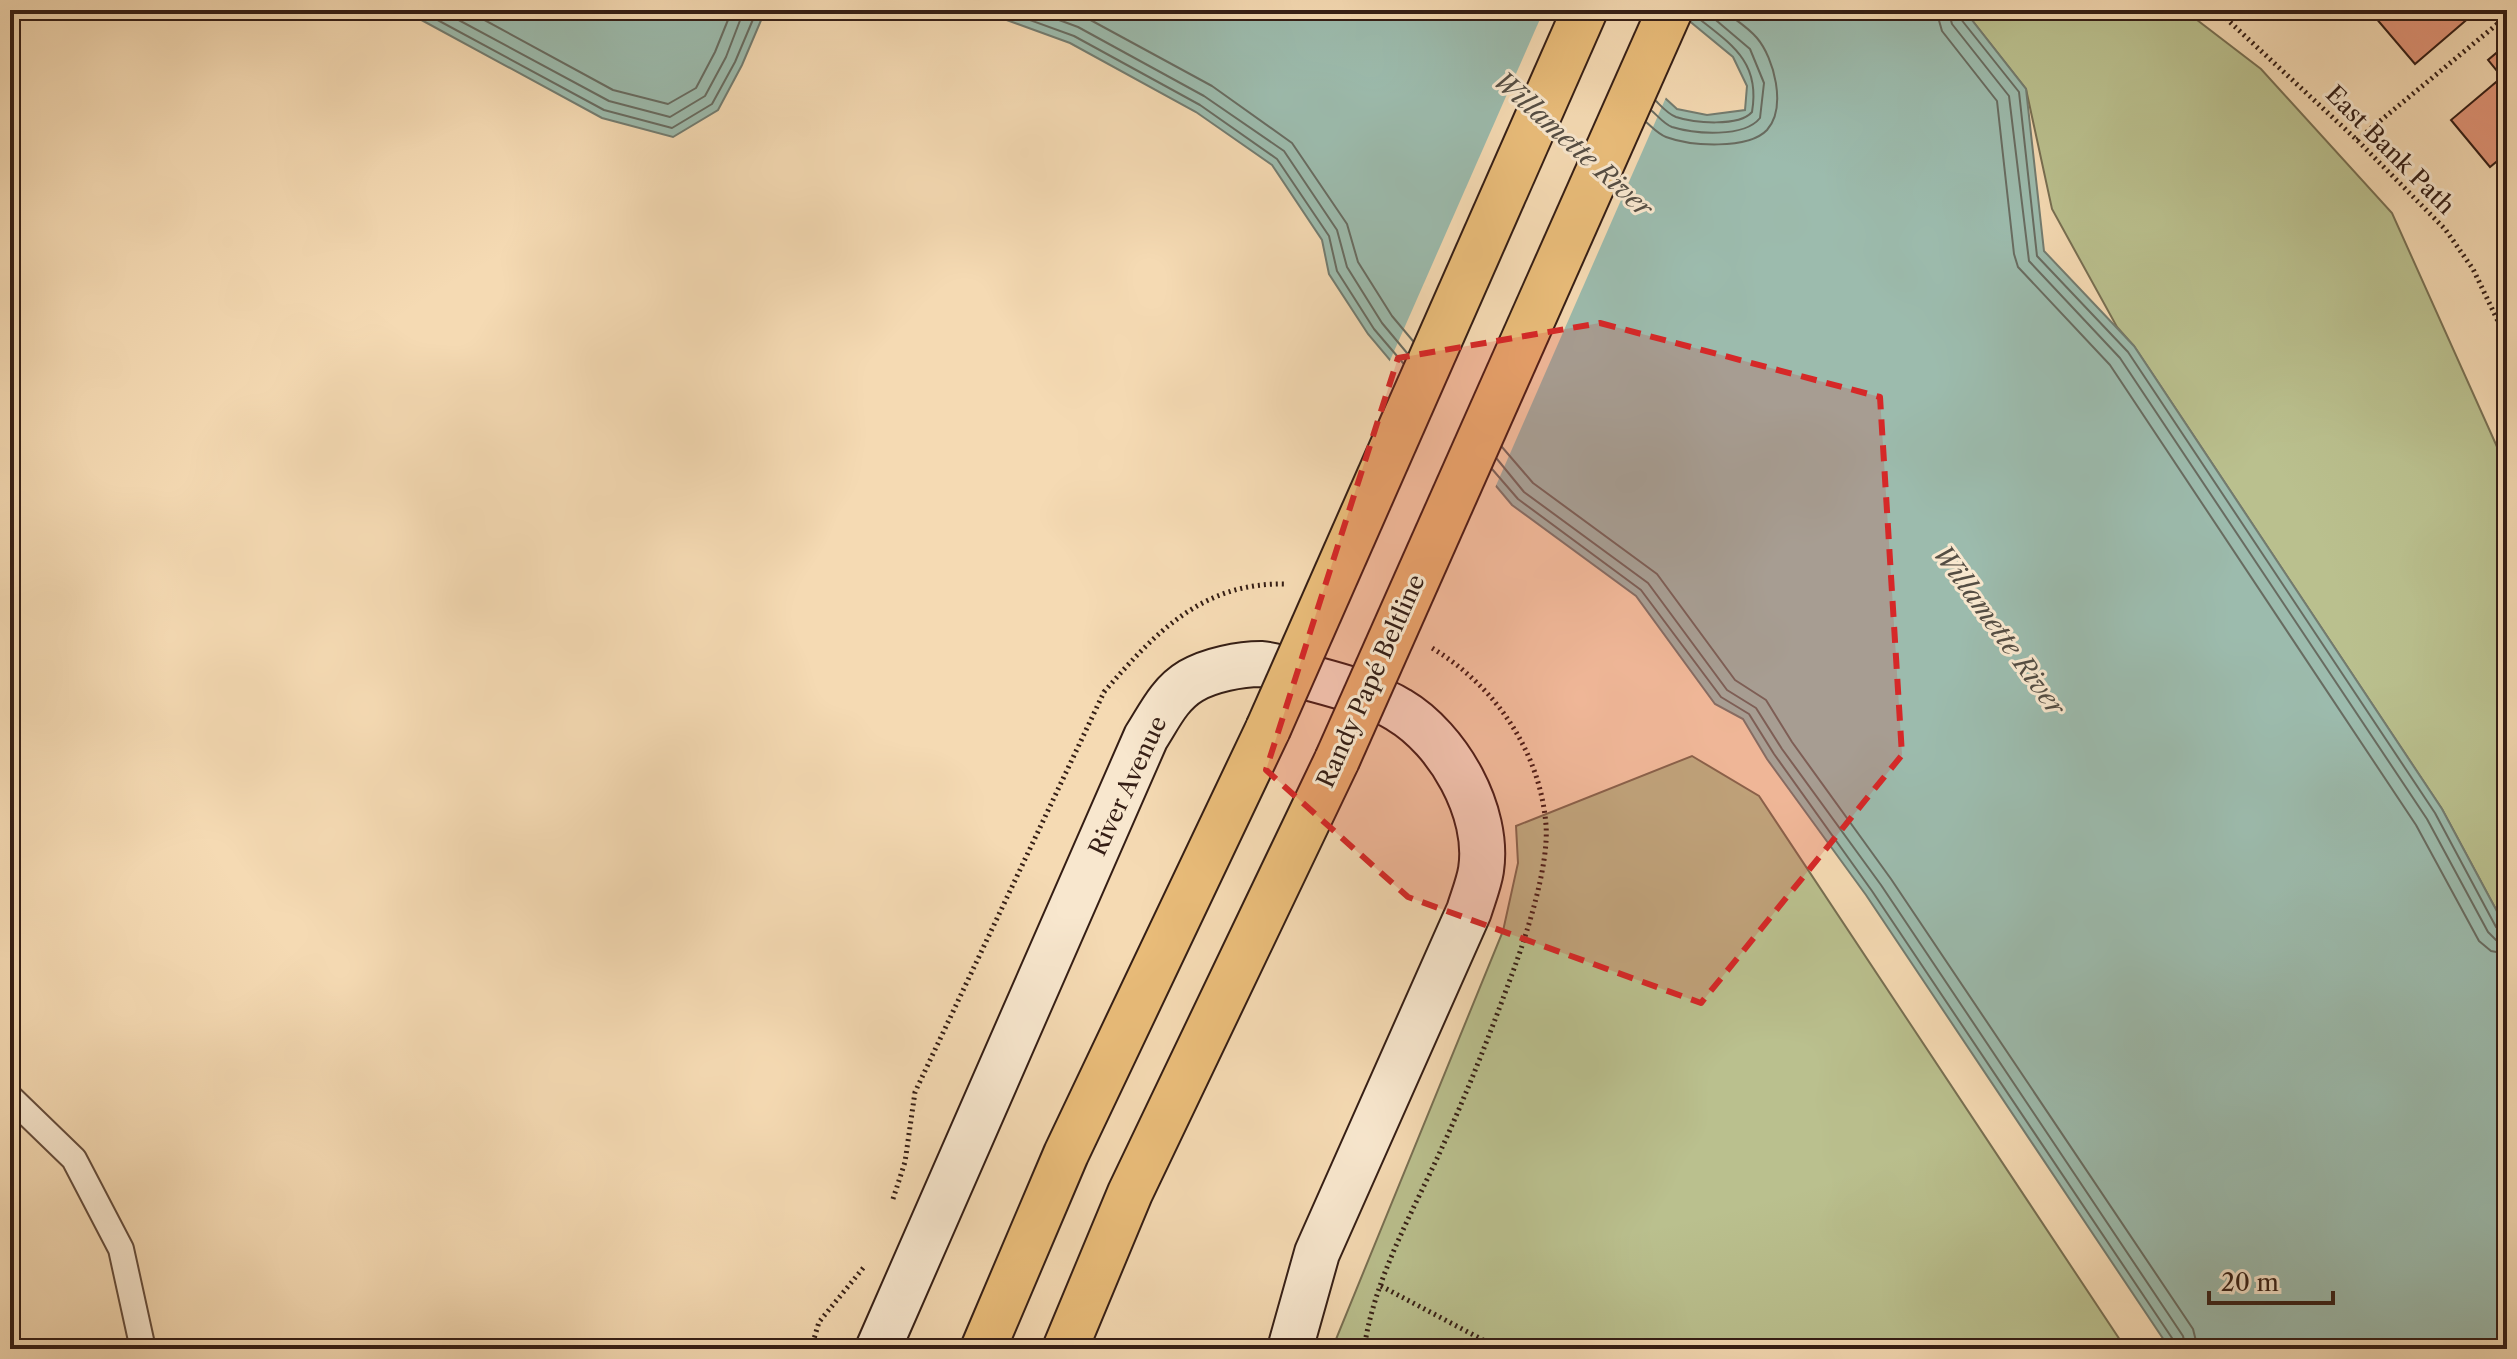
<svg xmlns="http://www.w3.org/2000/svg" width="2517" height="1359" viewBox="0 0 2517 1359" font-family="'Libre Caslon Text',serif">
<rect width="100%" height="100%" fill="#f5dab3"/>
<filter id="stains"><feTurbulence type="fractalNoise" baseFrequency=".0025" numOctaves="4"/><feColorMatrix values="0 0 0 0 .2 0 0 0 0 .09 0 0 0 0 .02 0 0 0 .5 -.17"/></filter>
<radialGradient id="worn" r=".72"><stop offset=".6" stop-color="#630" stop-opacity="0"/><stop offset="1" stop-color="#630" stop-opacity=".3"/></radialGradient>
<g fill="#bac08e" stroke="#786f52" stroke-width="2">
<path d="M1964,10H2184L2261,69L2392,213L2507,469V930L2442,809L2134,346L2117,327L2052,209L2026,89Z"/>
<path d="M1692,756L1759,796L2126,1349H1332L1503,931L1518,863L1516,826Z"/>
</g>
<g fill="#9cbbad" stroke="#737c70" stroke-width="2">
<path d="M403,10H762V18L742,65L718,110L673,137L602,118Z"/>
<path d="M979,10H1569L1677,109L1707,115L1745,110L1747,86L1733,57L1676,10H1964L2026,89L2044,251L2134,346L2442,809L2507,930V1349H2170L1866,895L1767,759L1743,719L1715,704L1636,596L1512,505L1368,334L1329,274L1322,240L1272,165L1196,112L1070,43Z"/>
</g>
<path fill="#f5dab3" d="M1544,10H1574L1667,95L1494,490L1388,365Z"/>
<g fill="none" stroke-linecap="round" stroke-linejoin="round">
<g stroke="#686c61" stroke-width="2">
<path d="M419,10L604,110L672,128L712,104L735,62L754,17V10"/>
<path d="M440,10L609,101L670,117L705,96L726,57L744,10"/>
<path d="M466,10L613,90L668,104L696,88L715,52L732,10"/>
<path d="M1002,10L1074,36L1200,105L1277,159L1329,236L1337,271L1374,329L1403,363"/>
<path d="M1032,10L1078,27L1204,96L1284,151L1337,230L1347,267L1382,323L1407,353"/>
<path d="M1067,10L1085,17L1212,86L1292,143L1347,224L1358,262L1392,316L1413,341"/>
<path d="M1936,10L1942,31L1997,101L2014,254L2018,267L2110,365L2416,825L2479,941L2491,951L2507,954"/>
<path d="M1948,10L1952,24L2009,96L2029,261L2120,358L2427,819L2488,932L2496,940L2507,942"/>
<path d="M1958,10L1960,18L2019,92L2037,256L2128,352L2435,813L2496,927L2507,932"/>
<path d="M1656,101C1662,107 1668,114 1676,117C1694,123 1739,127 1752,112C1761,60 1729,43 1693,14"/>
<path d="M1652,111C1658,116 1664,124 1672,127C1695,134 1744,138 1760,118L1764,83L1750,49L1704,10"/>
<path d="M1646,122C1653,128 1658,134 1666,137C1690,146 1748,150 1767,130C1787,107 1774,58 1757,38C1748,27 1734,19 1723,10"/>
<path d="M1502,447L1533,483L1657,574L1735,680L1766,700L1792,742L1891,879L2193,1329L2198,1349"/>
<path d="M1497,459L1524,492L1648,583L1727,690L1756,708L1782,749L1881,885L2183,1336L2186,1349"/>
<path d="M1492,469L1518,499L1641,590L1721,697L1749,714L1774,754L1872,891L2174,1341L2176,1349"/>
</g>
</g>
<g fill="#e19477" stroke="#351e15" stroke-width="2">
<path d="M2369,10H2478L2415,64Z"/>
<path d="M2507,44V153L2490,167L2451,120L2502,77L2488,60Z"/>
</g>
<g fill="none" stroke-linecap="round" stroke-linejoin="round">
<defs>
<path id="lane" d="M10,1097L74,1159L121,1249L143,1349"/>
<path id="secondary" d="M878,1349L1146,737C1159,717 1169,694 1191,681C1210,670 1240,664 1261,664C1278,665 1298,674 1314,679C1340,686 1377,696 1399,710C1448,739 1490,812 1481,870C1479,883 1473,898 1469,911L1317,1253L1290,1349"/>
<g id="highway">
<path d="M983,1349L1066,1154L1268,729"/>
<path d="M1065,1349L1130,1193L1337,760"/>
</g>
</defs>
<use href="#lane" stroke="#654d3c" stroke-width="28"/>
<use href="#secondary" stroke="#351e15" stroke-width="48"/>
<use href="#highway" stroke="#351e15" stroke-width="48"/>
<g stroke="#351e15" stroke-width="5" stroke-dasharray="2 4" stroke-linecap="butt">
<path d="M2217,10L2357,140L2445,229L2473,269L2507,340"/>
<path d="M2357,140L2507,16"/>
<path d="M893,1199L905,1162L915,1092L1104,692C1155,633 1202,582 1286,584"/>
<path d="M1381,1286L1500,1349"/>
<path d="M811,1349L819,1322L864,1267"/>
<path d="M1364,1349C1374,1280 1411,1215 1440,1152C1468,1091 1492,1029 1515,966C1528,930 1549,864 1546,825C1540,751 1495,686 1432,648"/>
</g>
<use href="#lane" stroke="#f8e7ce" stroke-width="24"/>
<use href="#secondary" stroke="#f8e7ce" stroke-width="44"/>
<use href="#highway" stroke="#eabd7a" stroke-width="44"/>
<defs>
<g id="highway-bridge">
<path d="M1268,729L1585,10"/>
<path d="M1337,760L1670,10"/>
</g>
</defs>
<use href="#highway-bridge" stroke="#351e15" stroke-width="48" stroke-linecap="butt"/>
<use href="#highway-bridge" stroke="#eabd7a" stroke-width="44"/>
</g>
<path fill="#d62828" fill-opacity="0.2" stroke="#d62828" stroke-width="6" stroke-dasharray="16 10" stroke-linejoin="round" d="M1600,323L1880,397L1902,755L1701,1003L1408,897L1266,770L1398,358Z"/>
<g text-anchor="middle" stroke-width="6" stroke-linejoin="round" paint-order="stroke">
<g font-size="24" fill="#351e15" stroke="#f8e7ce">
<text transform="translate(2390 150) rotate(45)" y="8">East Bank Path</text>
<text transform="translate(1371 681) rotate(-66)" y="8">Randy Papé Beltline</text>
<text transform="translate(1128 786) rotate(-65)" y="8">River Avenue</text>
</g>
<g font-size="26" font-style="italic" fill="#544d43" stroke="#f8e7ce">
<text transform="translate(1573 144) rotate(42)" y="9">Willamette River</text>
<text transform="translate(1999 630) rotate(54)" y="9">Willamette River</text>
</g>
</g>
<rect width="2517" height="1359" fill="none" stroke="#f5dab3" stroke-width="40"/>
<rect x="12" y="12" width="2493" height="1335" fill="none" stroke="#351e15" stroke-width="4"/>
<rect x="20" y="20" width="2477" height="1319" fill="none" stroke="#351e15" stroke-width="2"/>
<path d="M2209 1291v12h124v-12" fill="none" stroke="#351e15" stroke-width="4"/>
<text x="2221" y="1291" font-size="24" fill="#351e15" stroke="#f8e7ce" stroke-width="6" paint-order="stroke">20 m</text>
<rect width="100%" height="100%" filter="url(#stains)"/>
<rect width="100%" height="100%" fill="url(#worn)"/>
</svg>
